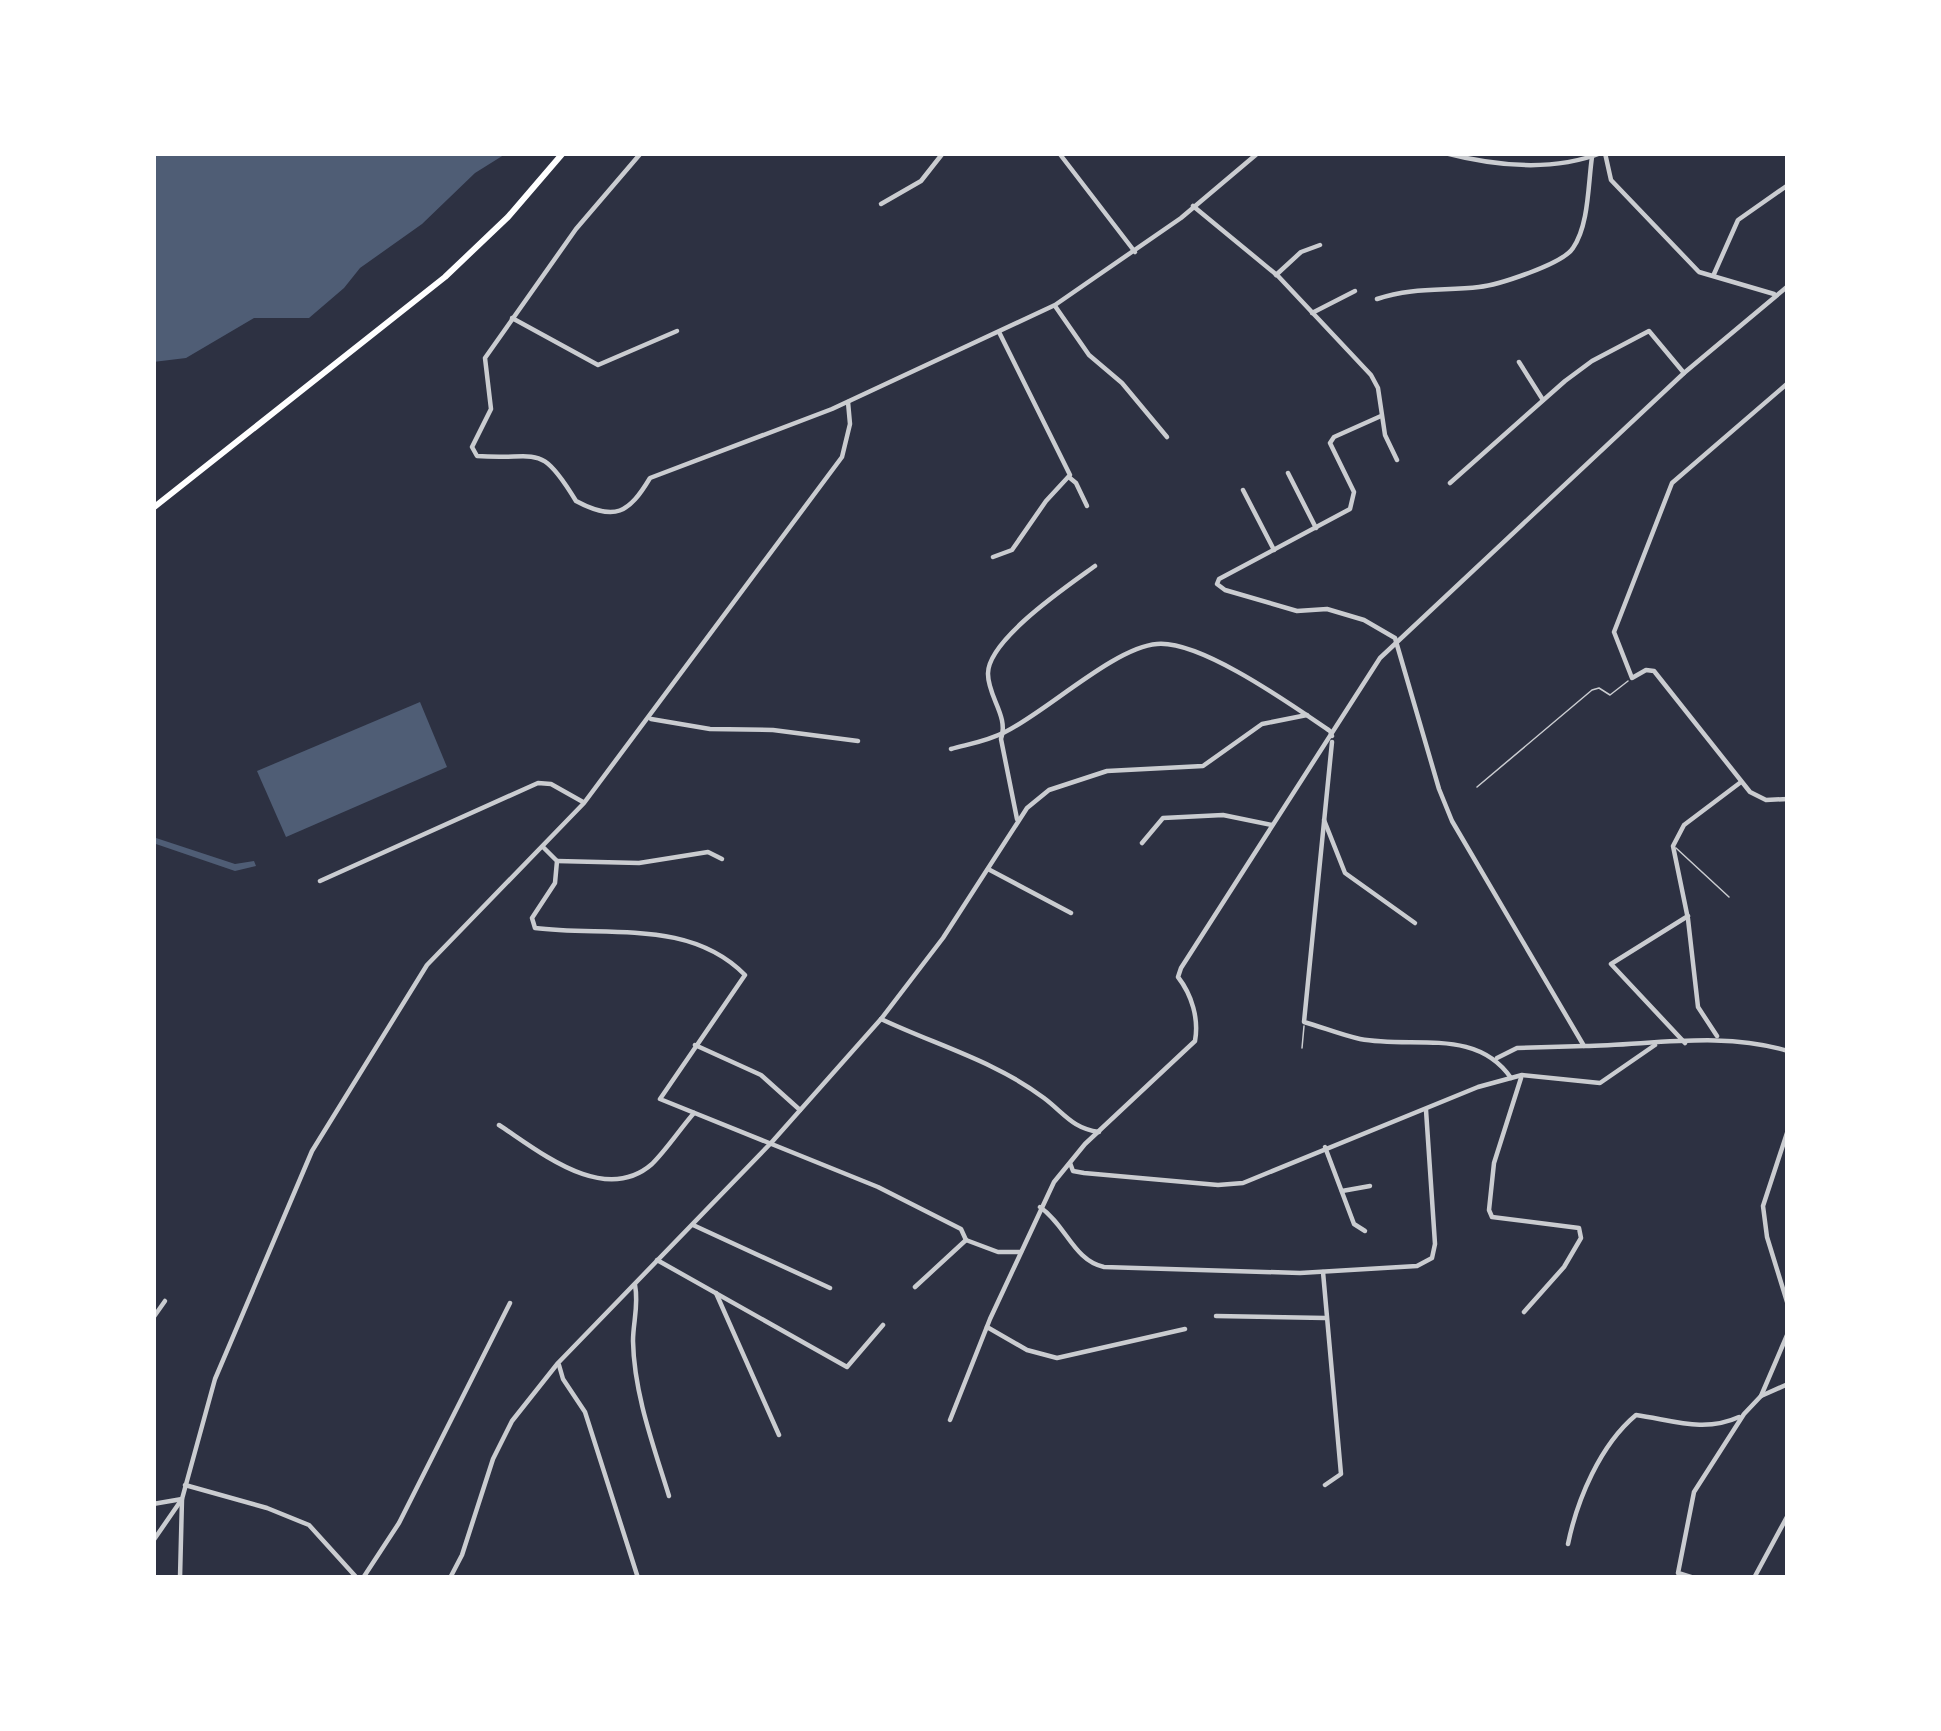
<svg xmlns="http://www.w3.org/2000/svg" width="1941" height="1731" viewBox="0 0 1941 1731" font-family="'IBM Plex Sans',sans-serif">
<rect width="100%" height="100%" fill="#2d3142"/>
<g fill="#4f5d75">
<path d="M153,153H507L475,173L422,224L360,268L344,288L309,318H254L186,358L153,362Z"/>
<path d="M420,702L447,767L286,837L257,771Z"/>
<path d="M153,837L235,864L254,861L256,866L235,871L153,843Z"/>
</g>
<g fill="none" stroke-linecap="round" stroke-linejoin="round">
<g stroke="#caccd0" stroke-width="1.5">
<path d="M1477,787L1592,690L1599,688L1610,695L1628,681"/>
<path d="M1676,848L1729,897"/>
<path d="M1302,1048L1304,1026"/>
</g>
<g stroke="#caccd0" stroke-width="4.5">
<path d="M641,153L576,229L485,358L491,409L472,447L477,456C539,461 539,440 576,501C615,522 629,513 650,478L832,409L1055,305L1181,218L1258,153"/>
<path d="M1059,153L1135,252"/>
<path d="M1445,153C1495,166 1552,172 1601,153"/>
<path d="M1605,153L1611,180L1699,272L1774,294"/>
<path d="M881,204L921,181L943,153"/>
<path d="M1193,206L1278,276L1371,375L1378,388L1385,435L1397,460"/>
<path d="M1714,274L1738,220L1788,185"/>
<path d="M1276,275L1301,252L1320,245"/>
<path d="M1377,299C1412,287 1444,291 1479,287C1498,285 1563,264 1573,248C1589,225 1588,184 1592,157"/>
<path d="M1055,306L1089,355L1122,383L1167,437"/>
<path d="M1312,313L1355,291"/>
<path d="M512,318L598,365L677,331"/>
<path d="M1519,362L1543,400"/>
<path d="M1788,383L1672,483L1614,632L1632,678L1646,670L1654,671L1750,792L1766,800L1788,799"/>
<path d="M1381,416L1334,437L1330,443L1354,492L1350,509L1219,579L1217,584L1225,590L1297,611L1327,609L1364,620L1395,638L1439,789L1452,821L1584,1046C1652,1045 1722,1031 1788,1051"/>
<path d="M1288,473L1316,528"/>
<path d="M1070,478L1076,483L1087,506"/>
<path d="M1450,483L1565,381L1592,361L1649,331L1684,373"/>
<path d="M1243,490L1274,550"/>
<path d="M993,557L1012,550L1046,501L1070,475L999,332"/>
<path d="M651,719L710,729L773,730L858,741"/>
<path d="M1332,742L1304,1022C1322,1027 1341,1035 1360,1039C1413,1049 1476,1027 1511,1078"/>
<path d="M951,749C969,744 988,741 1005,732C1046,712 1115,647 1157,644C1201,640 1293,706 1330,731L1332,736"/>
<path d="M1017,819L1001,739C1009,716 988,697 988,674C987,640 1069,585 1095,566"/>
<path d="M1324,820L1345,873L1415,923"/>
<path d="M1142,843L1163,818L1223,815L1272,825"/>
<path d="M544,848L557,861L555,883L532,918L535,928C605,937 689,918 745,975L660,1099L878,1187L961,1229L966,1240"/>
<path d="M557,861L639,863L708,852L722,859"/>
<path d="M988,869L1071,913"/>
<path d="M320,881L538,783L551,784L583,802"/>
<path d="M881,1019C936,1045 995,1061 1044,1098C1065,1114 1072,1128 1099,1132"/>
<path d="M1717,1036L1698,1007L1688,919L1673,846L1684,825L1741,782"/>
<path d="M1685,1043L1611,964L1688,916"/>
<path d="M695,1045L761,1075L800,1110"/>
<path d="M1497,1058L1517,1048L1584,1046"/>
<path d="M1521,1078L1494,1163L1489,1210L1492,1217L1579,1228L1581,1238L1564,1267L1524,1312"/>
<path d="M499,1125C539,1151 604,1206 652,1164C667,1149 680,1129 694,1113"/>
<path d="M1788,1130L1763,1206L1767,1237L1788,1305"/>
<path d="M1325,1147L1354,1224L1365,1231"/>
<path d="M1070,1163L1073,1171L1084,1173L1218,1185L1243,1183L1478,1087L1522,1075L1600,1083L1655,1045"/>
<path d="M1342,1191L1370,1186"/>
<path d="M1040,1207C1066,1225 1074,1261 1104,1267L1300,1273L1417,1266L1432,1258L1435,1244L1426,1110"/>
<path d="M693,1225L830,1288"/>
<path d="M966,1240L998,1252H1021"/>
<path d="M657,1260L847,1367L883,1325"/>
<path d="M1323,1272L1341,1474L1325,1485"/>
<path d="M635,1285C639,1305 633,1322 633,1341C634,1394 654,1447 669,1496"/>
<path d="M915,1287L966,1240"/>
<path d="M716,1293L779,1435"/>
<path d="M1216,1316L1325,1318"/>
<path d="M153,1318L165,1301"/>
<path d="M987,1327L1027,1350L1057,1358L1185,1329"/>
<path d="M559,1365L563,1379L585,1412L638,1578"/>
<path d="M1761,1396L1788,1384"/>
<path d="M950,1420L990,1319L1054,1182L1085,1144L1195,1041C1199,1019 1192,995 1178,977L1181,968L1380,658L1684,373L1788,286"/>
<path d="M185,1485L267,1508L309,1525L357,1578"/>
<path d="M153,1504L182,1499L180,1578"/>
<path d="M153,1541L182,1499L215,1379L312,1151L427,965L584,803L842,457L850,424L848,402"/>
<path d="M1568,1544C1577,1500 1600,1445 1636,1415C1672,1420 1704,1433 1739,1417"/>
<path d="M363,1578L399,1523L510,1303"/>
<path d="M450,1578L462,1555L493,1459L512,1421L558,1363L771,1143L881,1019L943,938L1027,808L1049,790L1107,771L1203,766L1262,724L1307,715"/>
<path d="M1694,1578L1678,1573L1694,1492L1744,1414L1761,1396L1788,1333"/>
<path d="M1754,1578L1788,1515"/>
</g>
<path stroke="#fff" stroke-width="6" d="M153,508L445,277L508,217L563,153"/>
</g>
<rect width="1941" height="1731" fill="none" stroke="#ffffff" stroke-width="312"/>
</svg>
